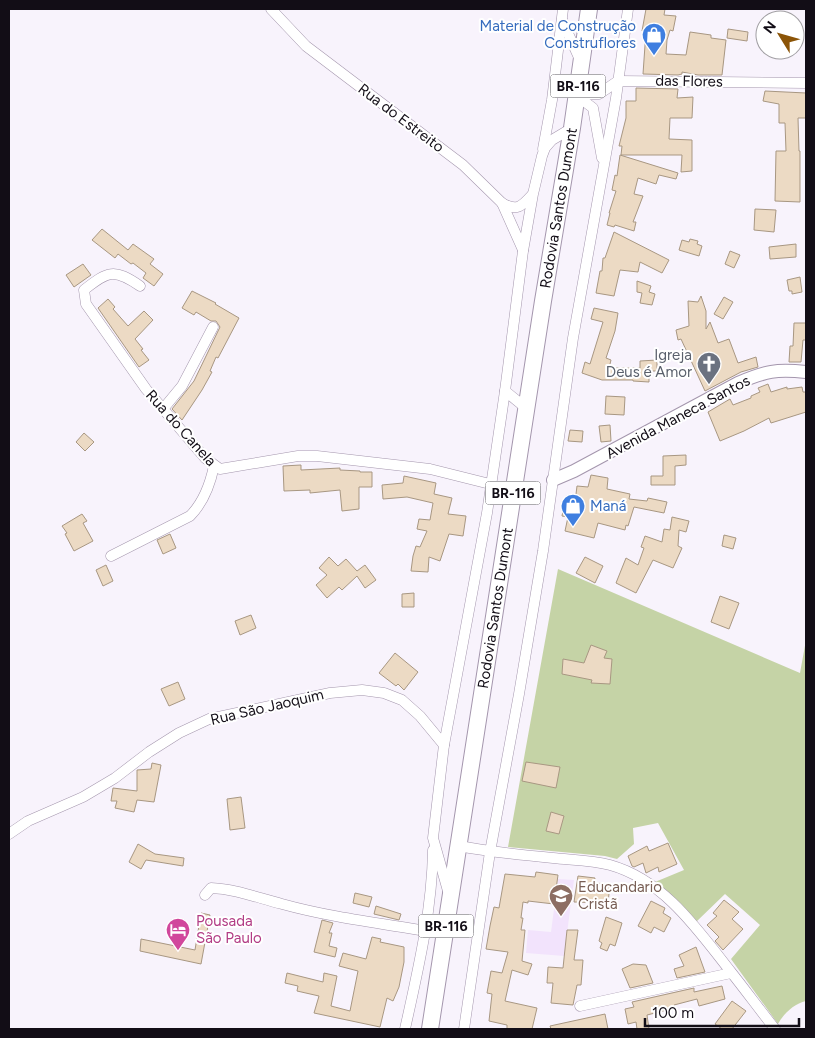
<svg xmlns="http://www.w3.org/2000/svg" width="815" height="1038" viewBox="0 0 815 1038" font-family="Figtree,sans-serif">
<rect width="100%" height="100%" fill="#f8f3fc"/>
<path fill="#f2e3fc" d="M558,879L574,880L564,956L526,953L528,930L551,932Z"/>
<path fill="#c5d3a6" d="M558,569L800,673L806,640V1001C794,1004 784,1013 778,1024L731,959L760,925L725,894L696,922L655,882L684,870L658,823L633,828L634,844L617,859L605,856L508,847Z"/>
<g fill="#ecdac4" stroke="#a89782">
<path d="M646,9H665L664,15L676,16L673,31L670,30L667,40L666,54L686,55L690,32L711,35V38L726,40L722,75H698L682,72V74L678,75L643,74L646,31H642Z"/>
<path d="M728,29L748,32L747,41L727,38Z"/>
<path d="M636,88L678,89L677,98L693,97L692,118H670L669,139L692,140V171L681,172L682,155H621L622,146H619L626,118V101H636Z"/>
<path d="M765,91L806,93V118H798L799,151H800V202L775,201L776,151H786L785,123H779V104L763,101Z"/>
<path d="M620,155L678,173L676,179L659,175L656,184L638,178L634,194L643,196L633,222H636L634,231L615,225L614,227L607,225L610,213H609L616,191L612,190L615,175L617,176Z"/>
<path d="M755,209L776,210L774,232L754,230Z"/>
<path d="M102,229L128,250L133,244L154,259L150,264L163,274L154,286L143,278L146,273L133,263L131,264L118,254L115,258L92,240Z"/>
<path d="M614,232L669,260L662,273L640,262L638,272L620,270L614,296L596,293L600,271H602L603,258H605Z"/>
<path d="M690,239L698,241L697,244L702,246L699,256L679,250L682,240L689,242Z"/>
<path d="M796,244V257L770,259L769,247Z"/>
<path d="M730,251L740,255L734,268L725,264Z"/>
<path d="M83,264L91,275L74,287L66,275Z"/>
<path d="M800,277L802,292L792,294V291H789L787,280Z"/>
<path d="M637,281L651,286L649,292L655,294L652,305L640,303L642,293L637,292Z"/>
<path d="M192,291L216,303L215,304L239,318L218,358L216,357L210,371L212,372L202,390L182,420L172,409L194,381L220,327L216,321H211L196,312L194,315L182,308Z"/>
<path d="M701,296L706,311V329L710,322L718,343L729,339L738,363L756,357L758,367L741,372L705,391L681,339L678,340L676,330L689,326L688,301L698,302Z"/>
<path d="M724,297L733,302L723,319L714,314Z"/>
<path d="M108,299L115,307L113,309L128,326L144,311L153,320L135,339L143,349L141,350L149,360L139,367L98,308Z"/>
<path d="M594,308L618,313L615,331L606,358L611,360L609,368H640V361L657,360V371H649V382L633,381V380H602L582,373L585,362L590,364L603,322L591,319Z"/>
<path d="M794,323H806V340H803L801,362H789L790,346H793Z"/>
<path d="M768,384L771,392L787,387V389L802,387L803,392H806V412L771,423L769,418L744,431L720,441L708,412L730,399L733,405L751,398V396L760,392L758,388Z"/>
<path d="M606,396L625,397L624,415L605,414Z"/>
<path d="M610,425L611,441L601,442L599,426Z"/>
<path d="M570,430L583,431L582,442L568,441Z"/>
<path d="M84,433L94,442L85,451L76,442Z"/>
<path d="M686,455V465L675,466V485H651V476H663V456Z"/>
<path d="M301,465V470L340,468V470L360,471V472H372V487H359V509L342,511L340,490L310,493V490L284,491L283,466Z"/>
<path d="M591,475L608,478L607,489L630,494L629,499L647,501L648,498L667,502L664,513L634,507L628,526L626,525L625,530L598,523L594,538L565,531L568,517L562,516L565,500L575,502L577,486L588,487Z"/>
<path d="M404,476L436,483L434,494L452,498L448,514L466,516L463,536L449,534L440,561L429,557L428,572L411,571L413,556L416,546L420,547L427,531L417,529L419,519L430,520L433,503L407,497L383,499L382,485L403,483Z"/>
<path d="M82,514L87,521L83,523L93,541L74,551L65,534L67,533L62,526Z"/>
<path d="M672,517L689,521L686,532L679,530L678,546L682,548L673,568L653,560L636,593L616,583L626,558L638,565L644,548L641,547L645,536L662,542L664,529L670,530Z"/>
<path d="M170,534L176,548L163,554L157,540Z"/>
<path d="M724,535L736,538L733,549L722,546Z"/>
<path d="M329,557L338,566L346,559L357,571L365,565L376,580L365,588L357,576L342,590L339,587L327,598L316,585L327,575L319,568Z"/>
<path d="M585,557L603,566L595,583L576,573Z"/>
<path d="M106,565L113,581L103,586L96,570Z"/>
<path d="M414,593V607H402V594Z"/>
<path d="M720,596L739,603L729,629L711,622Z"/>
<path d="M251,615L256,628L240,635L235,621Z"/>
<path d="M591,645L607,651L604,658L612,659L610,684L591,683L592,680L562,674L563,659L584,663Z"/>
<path d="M395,653L418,672L404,690L398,684L396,686L379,673Z"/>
<path d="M178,682L185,699L169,706L161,689Z"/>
<path d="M526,762L560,767L556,788L522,781Z"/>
<path d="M152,763L161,765L154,802L137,800L134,812L115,808L117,801H111L113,788L137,791V770L151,769Z"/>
<path d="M241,797L245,828L230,830L227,799Z"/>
<path d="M551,812L564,816L559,834L546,831Z"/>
<path d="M668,843L677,864L659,872L658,867L646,873L643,863L634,867L632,866L628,856L647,846L649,851Z"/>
<path d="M138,844L155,854L184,858L183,866L146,860L141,869L129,862Z"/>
<path d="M536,872L558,875L554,904L528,901V903L523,902L521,918H523L521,930H525L522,961L532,964L528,975L512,970L505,1001L537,1008L532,1029H507V1025L489,1021L492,994L487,993L491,971L502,973L508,952L486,949L490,926L494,907L499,908L505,874L535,877Z"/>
<path d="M578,876L595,878L594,883L610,884L608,903L574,902Z"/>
<path d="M355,893L372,897L369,907L353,903Z"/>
<path d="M724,900L739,912L732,919L743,929L723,950L715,941L719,937L707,925L717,916L713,913Z"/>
<path d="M651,901L665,908L663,913L671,918L664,932L654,927L651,933L638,926Z"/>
<path d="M376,906L401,914L399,920L374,914Z"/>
<path d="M201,913L210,915L201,964L140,951L141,939L195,950Z"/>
<path d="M606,917L622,923L615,946L610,944L607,951L600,948L602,943L599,941Z"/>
<path d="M322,920L333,923L329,933H332L329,946L337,948L335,957L314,952Z"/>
<path d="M567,930H578L574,960H583L581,985H577L573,1005L551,1003L553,983H547L548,967L563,968Z"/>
<path d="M372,937L381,939L380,942L404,947V962L399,987L393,1001L387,998L380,1027L314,1013L319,996L297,991L298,986L285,983L287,973L323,982L324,973L337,976L331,1006L350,1011L358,971L339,966L343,953L366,959Z"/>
<path d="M696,947L705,972L677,978L674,969L684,966L679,955Z"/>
<path d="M633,964L646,965L653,983L630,988L622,969Z"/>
<path d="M722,986L725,999L699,1006L697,999L674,1005L675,1008L647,1015L649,1029H637L636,1022L628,1024L625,1009L634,1007L632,1002L694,988V992Z"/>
<path d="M732,1001L746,1011L732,1029H722L715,1024Z"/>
<path d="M605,1014L608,1029H551L550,1026Z"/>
</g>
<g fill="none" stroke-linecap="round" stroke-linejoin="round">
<defs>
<g id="minor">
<path d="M271,9L306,46L463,165L502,203C517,212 522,206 532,195"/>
<path d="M562,20L581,62"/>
<path d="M576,95L599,94L618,81L806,83"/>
<path d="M576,95L593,108L602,158"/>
<path d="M543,149L552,100L563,9"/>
<path d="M502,203L523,250"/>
<path d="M140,286C114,268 108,271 84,290L86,304L146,389L205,458L220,469L298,456H317L430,469L490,484L513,493"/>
<path d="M505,391L526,408"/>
<path d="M163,409L182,386L213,327"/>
<path d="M111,556L190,516C204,502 210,485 214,466"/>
<path d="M9,834L28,821L83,797L115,778L149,752L179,733L209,719L330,693L362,690L384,693L402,700L420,716L444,745"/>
<path d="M459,846C490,852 521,855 553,858C572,860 592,860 610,865C664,880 698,930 731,972C746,991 760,1010 775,1029"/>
<path d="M448,891L433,838L444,745L487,513L505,391L523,251L533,194L542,156L545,148L552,140L572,128"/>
<path d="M205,895L211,888C236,889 258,898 282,904C329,917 378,923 426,931"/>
<path d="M580,1006L731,973"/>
<path d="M405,1029C418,970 432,911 433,850"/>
<path d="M464,1029L490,852L519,694L543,551L573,338L616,98L628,9"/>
</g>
<path id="tertiary" d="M553,480L574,471L738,383C766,371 776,369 806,372"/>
<g id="trunk">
<path id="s1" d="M430,1029L543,301L572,128L589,9"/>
</g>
</defs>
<use href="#minor" stroke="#a496ad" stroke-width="11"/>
<use href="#tertiary" stroke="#a496ad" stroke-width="14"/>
<use href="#trunk" stroke="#a496ad" stroke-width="18"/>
<use href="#minor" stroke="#fff" stroke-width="10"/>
<use href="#tertiary" stroke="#fff" stroke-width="12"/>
<use href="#trunk" stroke="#fff" stroke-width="16"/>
</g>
<defs>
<symbol id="shop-pin" viewBox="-11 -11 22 30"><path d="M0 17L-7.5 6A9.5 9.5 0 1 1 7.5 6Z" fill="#3f7fe0" stroke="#fff"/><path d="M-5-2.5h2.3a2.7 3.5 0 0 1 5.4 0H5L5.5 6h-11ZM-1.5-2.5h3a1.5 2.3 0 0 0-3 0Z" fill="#fff"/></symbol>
<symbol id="church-pin" viewBox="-11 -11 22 30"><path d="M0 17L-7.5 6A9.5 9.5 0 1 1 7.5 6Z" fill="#6b7280" stroke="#fff"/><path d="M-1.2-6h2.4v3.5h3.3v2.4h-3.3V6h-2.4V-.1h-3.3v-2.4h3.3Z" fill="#fff"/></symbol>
<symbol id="school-pin" viewBox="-11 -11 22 30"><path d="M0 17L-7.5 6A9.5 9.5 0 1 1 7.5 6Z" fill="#8d6e63" stroke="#fff"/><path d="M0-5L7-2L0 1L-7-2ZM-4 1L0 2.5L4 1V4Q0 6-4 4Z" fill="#fff"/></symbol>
<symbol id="hotel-pin" viewBox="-11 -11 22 30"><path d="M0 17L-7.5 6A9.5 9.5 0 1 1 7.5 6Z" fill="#d1479c" stroke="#fff"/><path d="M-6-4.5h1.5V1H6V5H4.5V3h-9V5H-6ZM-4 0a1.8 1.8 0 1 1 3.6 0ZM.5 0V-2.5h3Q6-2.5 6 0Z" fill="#fff"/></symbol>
</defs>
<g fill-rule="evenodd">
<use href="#shop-pin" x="640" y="21" width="28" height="38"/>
<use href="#church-pin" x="695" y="350" width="28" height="38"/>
<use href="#shop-pin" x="559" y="492" width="28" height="38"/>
<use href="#school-pin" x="547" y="882" width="28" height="38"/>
<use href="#hotel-pin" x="164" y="916" width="28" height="38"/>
</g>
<g text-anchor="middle" stroke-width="4" stroke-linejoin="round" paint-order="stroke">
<g fill="#fff" stroke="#59565c" stroke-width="1">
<rect x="550.5" y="74.5" width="55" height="23" rx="4"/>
<rect x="485.5" y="481.5" width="55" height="23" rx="4"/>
<rect x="418.5" y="914.5" width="55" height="23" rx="4"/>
</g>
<g font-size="14" font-weight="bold" fill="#120d16">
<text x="578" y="91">BR-116</text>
<text x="513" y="498">BR-116</text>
<text x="446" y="931">BR-116</text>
</g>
<g font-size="15" fill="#366cbe" stroke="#fff" text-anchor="end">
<text x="636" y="31">Material de Construção<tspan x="636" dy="17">Construflores</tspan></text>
<text x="590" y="511" text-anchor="start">Maná</text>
</g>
<g font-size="15" fill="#120d16" stroke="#fff">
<text transform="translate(689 81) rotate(1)" y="5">das Flores</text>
<text transform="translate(401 118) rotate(37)" y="5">Rua do Estreito</text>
<text dy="5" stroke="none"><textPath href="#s1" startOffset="831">Rodovia Santos Dumont</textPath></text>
<text transform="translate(678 417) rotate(-28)" y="5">Avenida Maneca Santos</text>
<text transform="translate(181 428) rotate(48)" y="5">Rua do Canela</text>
<text dy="5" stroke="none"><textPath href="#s1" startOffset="426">Rodovia Santos Dumont</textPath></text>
<text transform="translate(267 707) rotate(-13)" y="5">Rua São Jaoquim</text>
</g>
<g font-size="15" fill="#5b616d" stroke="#fff" text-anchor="end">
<text x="692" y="360">Igreja<tspan x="692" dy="17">Deus é Amor</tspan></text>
</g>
<g font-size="15" fill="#785e54" stroke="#fff" text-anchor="start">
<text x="578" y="892">Educandario<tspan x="578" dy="17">Cristã</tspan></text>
</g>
<g font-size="15" fill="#b23c85" stroke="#fff" text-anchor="start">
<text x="196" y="926">Pousada<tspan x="196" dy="17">São Paulo</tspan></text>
</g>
</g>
<rect width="815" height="1038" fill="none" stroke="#120d16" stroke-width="20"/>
<g transform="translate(780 35) rotate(307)"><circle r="24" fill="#ffffff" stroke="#a09ea2"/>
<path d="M0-4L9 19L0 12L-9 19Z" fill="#8b5407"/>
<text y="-8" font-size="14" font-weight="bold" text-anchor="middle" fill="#120d16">N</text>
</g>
<path d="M645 1018v8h154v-8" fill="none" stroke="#120d16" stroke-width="2.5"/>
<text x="652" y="1018" font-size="15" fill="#120d16" stroke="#ffffff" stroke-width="4" paint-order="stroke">100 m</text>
</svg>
